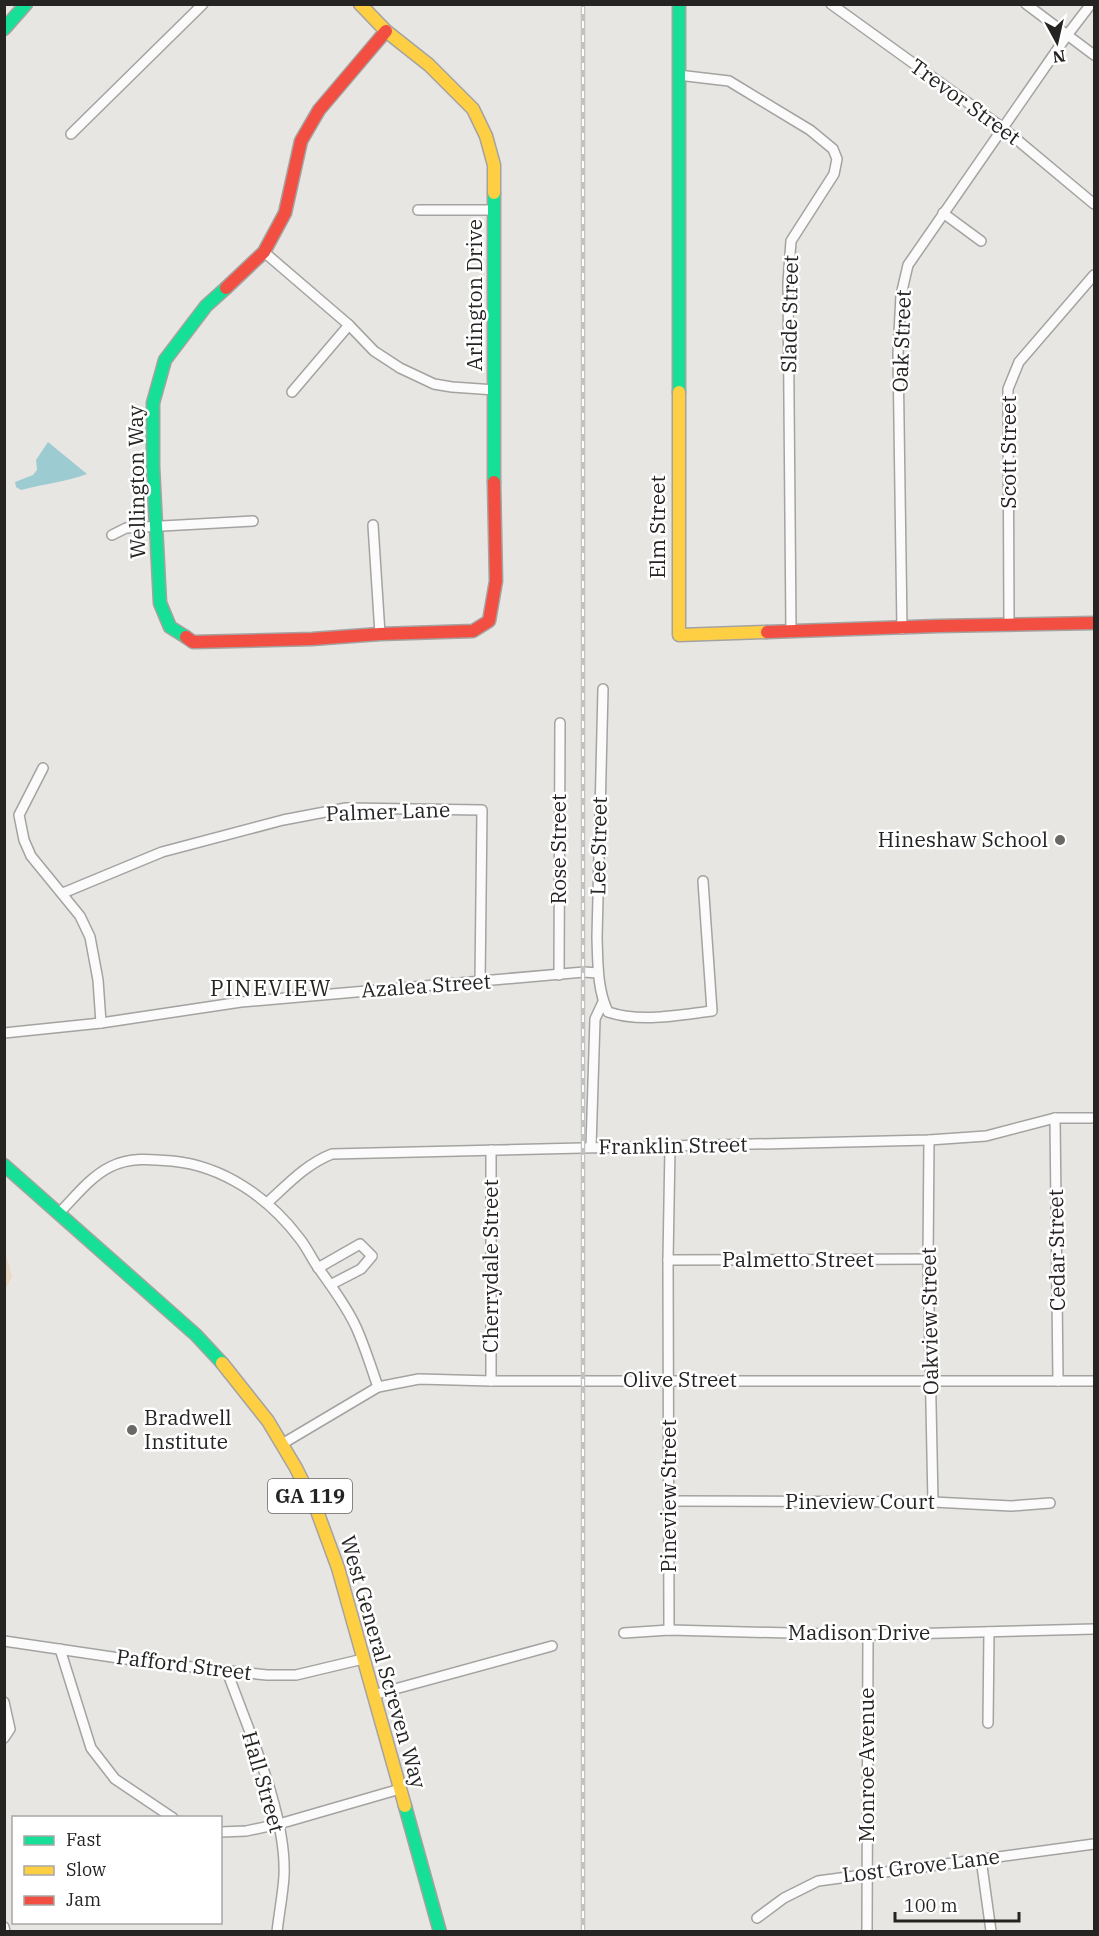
<svg xmlns="http://www.w3.org/2000/svg" width="1099" height="1936" viewBox="0 0 1099 1936" font-family="'IBM Plex Serif',serif">
<rect width="100%" height="100%" fill="#e8e6e3"/>
<path fill="#ead9c5" d="M4,1248L12,1277L5,1290H4Z"/>
<path fill="#9dcbd2" d="M48,442L87,474C66,482 43,484 21,490L16,487L15,482L33,475L37,470L36,460Z"/>
<g fill="none" stroke-linecap="round" stroke-linejoin="round">
<defs>
<g id="street">
<path d="M831,4L1003,128L1094,204"/>
<path d="M1026,4L1094,55"/>
<path d="M678,75L729,81L810,130L833,149L837,159L834,174L791,241L788,283L791,632"/>
<path d="M71,134L203,4"/>
<path d="M418,210H495"/>
<path d="M943,213L981,241"/>
<path d="M264,252L349,325L374,351L400,368L434,384L452,387L495,390"/>
<path d="M292,392L349,325"/>
<path d="M373,525L380,634"/>
<path d="M112,535L126,528L253,521"/>
<path d="M1009,623L1008,389L1019,362L1094,275"/>
<path d="M902,629L898,353L901,295L908,265L1068,34L1091,4"/>
<path d="M603,689L597,938C598,963 597,989 608,1012C641,1023 679,1015 712,1011L703,881"/>
<path d="M43,768L19,815L24,840L31,856L80,916L90,937L98,980L101,1023"/>
<path d="M63,893L162,852L283,820L346,808L482,810L480,982"/>
<path d="M559,975L560,723"/>
<path d="M4,1033L101,1023L241,1002L584,972L598,973"/>
<path d="M1055,1118L1058,1381"/>
<path d="M929,1140L928,1259L933,1502"/>
<path d="M591,1147L595,1019L603,1002"/>
<path d="M267,1203C287,1185 306,1164 332,1154L929,1140L986,1136L1055,1118H1094"/>
<path d="M60,1212C75,1197 90,1177 110,1167C129,1157 151,1159 172,1161C224,1166 269,1198 300,1239C307,1248 311,1257 317,1266C331,1286 346,1305 356,1327C365,1347 371,1367 378,1387"/>
<path d="M668,1260L928,1259"/>
<path d="M318,1268L360,1244L372,1256L361,1269L332,1284"/>
<path d="M491,1381V1150"/>
<path d="M282,1444L378,1387L419,1379L491,1381H1094"/>
<path d="M669,1501L933,1502L1011,1506L1050,1503"/>
<path d="M669,1630L668,1260L670,1147"/>
<path d="M624,1633L669,1630L868,1635L1094,1629"/>
<path d="M4,1641L146,1662L267,1675H296L363,1659"/>
<path d="M60,1649L91,1748L115,1779L173,1818"/>
<path d="M227,1671C248,1730 287,1814 284,1876C283,1894 279,1913 277,1932"/>
<path d="M373,1695L552,1646"/>
<path d="M4,1702L10,1729L4,1738"/>
<path d="M988,1723L989,1632"/>
<path d="M220,1832L246,1831L279,1824L400,1789"/>
<path d="M981,1859L991,1931"/>
<path d="M757,1918L784,1898L818,1881L1094,1844"/>
<path d="M4,1927L5,1932"/>
<path d="M867,1932L868,1635"/>
</g>
<g id="fast">
<path d="M679,4V392"/>
<path d="M4,29L26,4"/>
<path d="M494,193V482"/>
<path d="M186,637L170,627L160,603L153,467V403L165,360L206,306L226,288"/>
<path d="M4,1165L196,1335L222,1363"/>
<path d="M405,1806L440,1932"/>
</g>
<g id="slow">
<path d="M360,4L386,31L429,65L473,109L486,136L494,165V193"/>
<path d="M679,392V635L767,632"/>
<path d="M222,1363L268,1421L296,1468L317,1511L338,1568L405,1806"/>
</g>
<g id="jam">
<path d="M226,288L264,252L285,213L301,141L319,110L386,31"/>
<path d="M767,632L938,626L1094,623"/>
<path d="M186,637L193,642L312,639L380,634L473,631L489,621L496,581L494,482"/>
</g>
</defs>
<use href="#street" stroke="#a4a3a1" stroke-width="12"/>
<use href="#fast" stroke="#a4a3a1" stroke-width="15"/>
<use href="#slow" stroke="#a4a3a1" stroke-width="15"/>
<use href="#jam" stroke="#a4a3a1" stroke-width="15"/>
<use href="#street" stroke="#fcfbfb" stroke-width="9"/>
<use href="#fast" stroke="#16e098" stroke-width="12"/>
<use href="#slow" stroke="#ffcf43" stroke-width="12"/>
<use href="#jam" stroke="#f24e42" stroke-width="12"/>
<defs>
<path id="rail" d="M583,1932V4"/>
</defs>
<use href="#rail" stroke="#c3c2c2" stroke-width="4.5"/>
<use href="#rail" stroke="#fff" stroke-width="2" stroke-dasharray="7" stroke-linecap="butt"/>
</g>
<g fill="#696866" stroke="#fff" stroke-width="2">
<circle cx="1060" cy="840" r="6"/>
<circle cx="132" cy="1430" r="6"/>
</g>
<g text-anchor="middle" stroke-width="5" stroke-linejoin="round" paint-order="stroke">
<rect fill="#fff" stroke="#666665" stroke-width="1.5" x="268" y="1479" width="84" height="34" rx="4.5"/>
<g font-size="20" font-weight="bold" fill="#252423">
<text x="310" y="1503">GA 119</text>
</g>
<g font-size="21" fill="#252423" stroke="#fff">
<text transform="translate(965 102) rotate(36)" y="7">Trevor Street</text>
<text transform="translate(475 295) rotate(-90)" y="7">Arlington Drive</text>
<text transform="translate(790 314) rotate(-89)" y="7">Slade Street</text>
<text transform="translate(902 341) rotate(-88)" y="7">Oak Street</text>
<text transform="translate(1009 452) rotate(-90)" y="7">Scott Street</text>
<text transform="translate(137 482) rotate(-91)" y="7">Wellington Way</text>
<text transform="translate(658 527) rotate(-90)" y="7">Elm Street</text>
<text transform="translate(388 812) rotate(-2)" y="7">Palmer Lane</text>
<text transform="translate(599 846) rotate(-89)" y="7">Lee Street</text>
<text transform="translate(559 849) rotate(-90)" y="7">Rose Street</text>
<text transform="translate(426 986) rotate(-4)" y="7">Azalea Street</text>
<text transform="translate(673 1146) rotate(-1)" y="7">Franklin Street</text>
<text transform="translate(1057 1250) rotate(-91)" y="7">Cedar Street</text>
<text x="798" y="1267">Palmetto Street</text>
<text transform="translate(491 1266) rotate(-90)" y="7">Cherrydale Street</text>
<text transform="translate(930 1321) rotate(-91)" y="7">Oakview Street</text>
<text x="680" y="1387">Olive Street</text>
<text transform="translate(669 1496) rotate(-90)" y="7">Pineview Street</text>
<text x="860" y="1509">Pineview Court</text>
<text x="859" y="1640">Madison Drive</text>
<text transform="translate(383 1662) rotate(74)" y="7">West General Screven Way</text>
<text transform="translate(184 1665) rotate(7)" y="7">Pafford Street</text>
<text transform="translate(867 1765) rotate(-90)" y="7">Monroe Avenue</text>
<text transform="translate(263 1782) rotate(74)" y="7">Hall Street</text>
<text transform="translate(921 1866) rotate(-7)" y="7">Lost Grove Lane</text>
</g>
<g font-size="21" fill="#252423" stroke="#fff" text-anchor="end">
<text x="1048" y="847">Hineshaw School</text>
<text x="144" y="1425" text-anchor="start">Bradwell<tspan x="144" dy="24">Institute</tspan></text>
</g>
<g font-size="22" letter-spacing="1.5" fill="#252423" stroke="#fff">
<text x="271" y="996">PINEVIEW</text>
</g>
</g>
<rect width="1099" height="1936" fill="none" stroke="#252423" stroke-width="12"/>
<rect x="12" y="1816" width="210" height="108" fill="#ffffff" stroke="#a8a7a7" stroke-width="1.5"/>
<rect x="24" y="1836" width="30" height="9" fill="#16e098" stroke="#a8a7a7" stroke-width="1.5"/>
<text x="66" y="1846" font-size="18" fill="#252423">Fast</text>
<rect x="24" y="1866" width="30" height="9" fill="#ffcf43" stroke="#a8a7a7" stroke-width="1.5"/>
<text x="66" y="1876" font-size="18" fill="#252423">Slow</text>
<rect x="24" y="1896" width="30" height="9" fill="#f24e42" stroke="#a8a7a7" stroke-width="1.5"/>
<text x="66" y="1906" font-size="18" fill="#252423">Jam</text>
<g transform="translate(1057 42) rotate(172)" stroke="#ffffff" stroke-width="4.5" paint-order="stroke">
<path d="M0-4.5L10 22L0 15L-10 22Z" fill="#252423"/>
<text y="-9" font-size="16" font-weight="bold" text-anchor="middle" fill="#252423">N</text>
</g>
<path d="M895 1912v9h124v-9" fill="none" stroke="#252423" stroke-width="3"/>
<text x="904" y="1912" font-size="18" fill="#252423" stroke="#ffffff" stroke-width="4.5" paint-order="stroke">100 m</text>
</svg>
